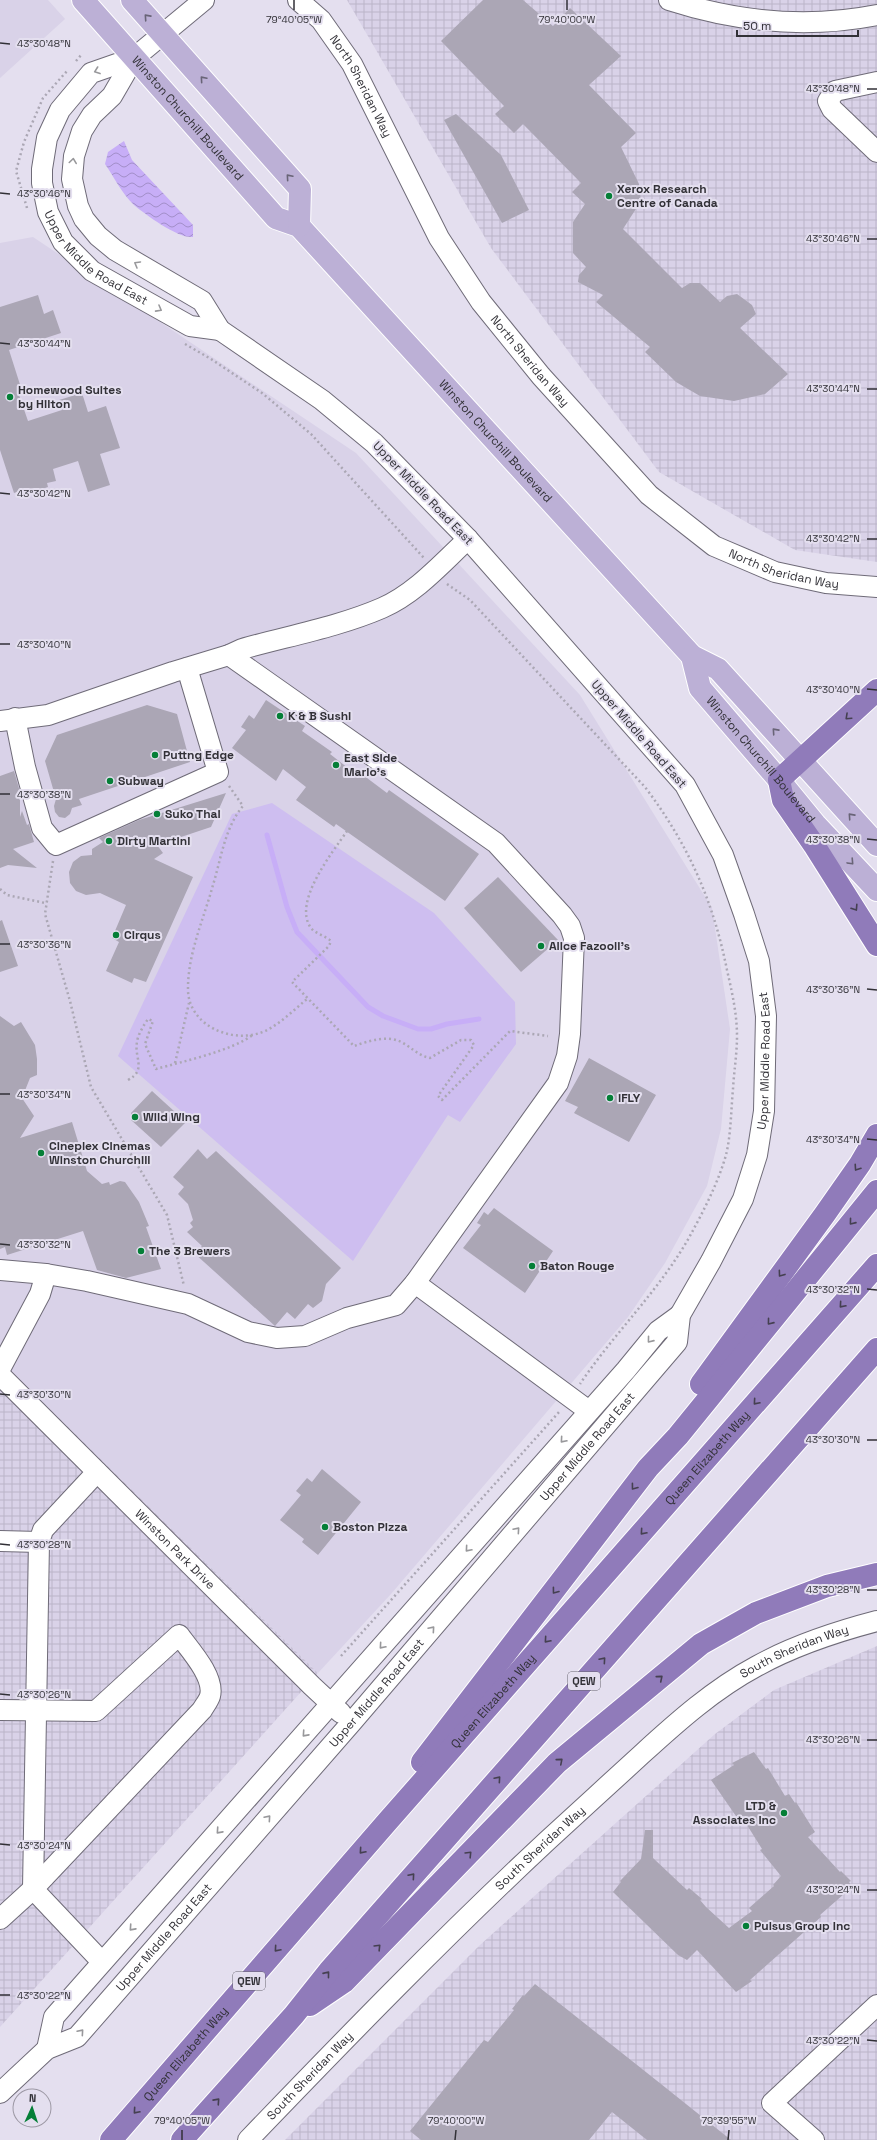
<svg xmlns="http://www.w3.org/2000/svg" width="877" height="2140" viewBox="0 0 877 2140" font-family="'Space Grotesk',sans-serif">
<defs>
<pattern id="industrial-grid" width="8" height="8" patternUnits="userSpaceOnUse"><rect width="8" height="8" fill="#d9d2e8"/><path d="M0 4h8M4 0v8" fill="none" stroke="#bbb5c8"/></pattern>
<pattern id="water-waves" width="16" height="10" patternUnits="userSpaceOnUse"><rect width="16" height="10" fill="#c7aef7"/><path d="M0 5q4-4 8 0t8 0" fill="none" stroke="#a28ec9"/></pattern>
</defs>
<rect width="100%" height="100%" fill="#e4dfef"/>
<g fill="#d9d2e8">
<path d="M0,0H48L65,19L0,78Z"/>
<path d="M33,237L356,453L580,695L712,908L730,1029L721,1129L707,1186L665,1263L628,1317L391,1594L318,1673L0,1360V243Z"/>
</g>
<g fill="url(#industrial-grid)">
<path d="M347,0H877V562L795,550L659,472L491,248Z"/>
<path d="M0,1360L318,1673L0,2027Z"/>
<path d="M877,1646V2140H285L480,1945L715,1734L774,1690Z"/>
</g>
<path fill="#cebef0" d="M272,803L434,913L515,1002L516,1044L460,1122L448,1115L353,1261L118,1056L232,814Z"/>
<path fill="url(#water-waves)" d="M124,141L132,160L193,225V237C179,239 146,215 134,205C122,194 114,177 105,164L108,152Z"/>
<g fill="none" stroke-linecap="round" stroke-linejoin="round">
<path stroke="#c7aef7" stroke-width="5" d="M267,835L287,907L297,932L368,1007L383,1016L418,1029H431L447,1024L479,1019"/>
</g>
<g fill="#aba6b5">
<path d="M483,0H523L553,26L570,8L621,56L589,85L636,133L621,147L639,184L641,201L623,229L682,288L690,283H700L720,302L727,296L737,294L752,305L756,314L740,328L788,374L765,394L734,401L700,396L676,382L645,352L650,347L596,302L603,295L578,282L579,275L586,267L573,253V222L585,204L572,192L581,183L523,124L514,133L495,114L504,106L441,41Z"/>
<path d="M456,114L501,155L529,210L502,223L444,120Z"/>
<path d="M38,295L44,314L53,310L61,333L9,350L23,394L19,395L28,421L62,410L59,400L82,393L88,412L106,406L120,448L100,454L110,485L88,492L78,461L53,469L56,481L47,483L48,487L24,495L22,490L14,493L0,450V307Z"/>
<path d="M266,700L305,726L302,731L332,752L330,754L353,772L355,769L387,793L389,790L479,854L445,901L336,824L334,827L296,800L306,787L283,769L276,781L232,748L246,730L241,727L249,715L254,719Z"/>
<path d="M147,705L177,714L190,762L79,799L82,805L72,808L70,814L65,818L59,817L55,812L54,806L56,799L45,761L57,735Z"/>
<path d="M14,771L20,792V817L22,811L27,825L29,824L34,842L13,849L37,868L8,865L0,868V776Z"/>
<path d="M226,793L211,827L157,845L163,853L154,859L193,877L146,982L134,978L132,983L106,971L119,942L112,938L126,905L100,893L86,895L76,891L70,883L69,872L73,862L81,856L92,855V849L103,842L99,838L139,820Z"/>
<path d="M498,877L558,940L521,972L464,908Z"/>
<path d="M2,920L18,966L0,972V921Z"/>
<path d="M0,1016L14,1026L21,1022L35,1045L37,1059V1075L30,1078L22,1098L34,1116L20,1138L72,1122L87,1171L102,1184L109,1182L110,1185L120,1181L125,1182L139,1202L149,1226L146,1227L161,1269L126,1278L97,1270L83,1231L7,1255L5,1247L0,1249Z"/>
<path d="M589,1058L656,1095L629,1142L574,1113L578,1107L565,1101Z"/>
<path d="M152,1091L186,1122L161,1147L131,1120V1113Z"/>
<path d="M198,1149L207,1159L216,1151L341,1268L326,1284L322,1301L313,1308L308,1304L295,1319L287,1312L275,1326L194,1253L202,1246L187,1232L193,1227L190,1223L193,1220L188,1204L178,1194L184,1187L173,1177Z"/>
<path d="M494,1208L553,1251L525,1293L463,1248L481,1225L477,1223L484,1212L488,1215Z"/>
<path d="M322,1469L361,1502L318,1555L302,1542L304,1539L280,1520L301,1495L296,1491L307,1478L312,1482Z"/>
<path d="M754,1752L766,1769L768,1768L785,1796L789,1794L795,1803L796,1802L815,1832L808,1837L840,1872L841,1871L851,1881L849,1882L852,1887L820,1915L821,1917L750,1980L752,1981L736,1992L697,1950L687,1960L678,1955L613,1892L621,1882L620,1881L641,1859L645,1830H653V1858L687,1890L689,1888L702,1899L700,1900L706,1907L729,1928L752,1911L749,1908L774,1886L773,1885L781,1876L760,1850L762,1849L742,1817L738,1819L711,1780L734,1765L732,1763Z"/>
<path d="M535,1984L661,2084L731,2140H647L612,2112L589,2140H421L410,2131L484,2040L488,2042L514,2010L512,2009L523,1995L524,1996Z"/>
</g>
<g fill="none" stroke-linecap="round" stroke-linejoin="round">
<defs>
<g id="minor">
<path id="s1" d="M298,0L321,20L352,64L439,238L481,302L541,376L649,495L714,546L775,572L826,583L877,587"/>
<path d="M669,0C737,22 806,29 877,15"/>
<path id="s2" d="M134,58L91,73L60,110L47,138L42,169V183L48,212L63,242L92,271L190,326L220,330"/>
<path d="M877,82L835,91L828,101L832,109L877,152"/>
<path d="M15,718L25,767L42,828L56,845L218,772L187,668"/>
<path d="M0,721L48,715L173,672L229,655L242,649C288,636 338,627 382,608C416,593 442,563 468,539"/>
<path d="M0,1270L46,1274"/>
<path d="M415,1283L589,1411"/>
<path d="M0,1369L40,1294L46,1274L87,1281L188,1304L248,1332L277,1338L305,1336L347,1318L396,1305L415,1283L558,1083L567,1056L570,1034L574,938L570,926L562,915L496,843L229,655"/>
<path id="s3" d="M0,1375L312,1686L341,1713"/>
<path d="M97,1472L43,1530L39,1542L33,1889L102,1962"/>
<path d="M0,1541L39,1542"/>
<path d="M0,1710L96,1711L179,1635C190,1650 215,1677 210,1696C209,1700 205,1705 202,1710L33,1889L0,1919"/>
<path d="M47,2049L54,2017L626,1370L658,1331L680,1315"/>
<path id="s4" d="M0,2093L47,2049L77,2037L352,1722L677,1342L680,1315L711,1261L743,1199L757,1155L764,1111L766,1016L759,961L744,914L723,855L685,785L468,539L374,443L322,400L220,330L202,301L115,250L98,236L84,219L78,206L72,179L74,156L82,131L92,115L112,96L134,58L204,0"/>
<path id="s5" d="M248,2140C346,2038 444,1937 547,1841C579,1812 610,1783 642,1754C677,1722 714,1689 757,1666C795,1645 835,1632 877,1621"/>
<path d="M814,2140L772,2103L877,2005"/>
</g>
<g id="major">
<path id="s6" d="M83,0L276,218L299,226L692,656L718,669L877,845"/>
<path d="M132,0L300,189L299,226"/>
<path id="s7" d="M692,656L700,688L779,780L815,824L877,890"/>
</g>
<g id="highway">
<path d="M877,690L779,780L783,800L814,845L877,945"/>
<path d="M701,1384L825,1214L860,1164L877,1135"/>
<path d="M422,1762L648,1468L678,1436L877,1191"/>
<path d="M310,2005L344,1982L557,1763L701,1644L756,1613L827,1586L877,1574"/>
<path id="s8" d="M111,2140L387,1822L877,1265"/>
<path d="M182,2140L294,2015L329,1971L877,1349"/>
</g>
</defs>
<use href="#minor" stroke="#6f6b78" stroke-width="22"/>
<use href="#major" stroke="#fff" stroke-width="24"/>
<use href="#highway" stroke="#fff" stroke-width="24"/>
<g stroke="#aba7b4" stroke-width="2.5" stroke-dasharray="2 3" stroke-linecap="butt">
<path d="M76,61L82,54"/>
<path d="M27,208L16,171L24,142L43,98L67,71"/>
<path d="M185,344L211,359L262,393L311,434L424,558"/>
<path d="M447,584L470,600L645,787C688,844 713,900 727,970C732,992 737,1014 737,1036C737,1054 734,1071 733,1089C731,1110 731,1135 726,1155C718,1183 704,1210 691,1234C661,1289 614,1333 580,1384"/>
<path d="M229,786L243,806C225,827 221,859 213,885C204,918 188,953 188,988C187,1027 237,1047 269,1029C283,1021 295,1009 307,999"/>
<path d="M347,831C333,852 292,902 311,928C316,934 326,936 331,941L329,946L292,982L354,1046C369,1041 388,1034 403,1043C412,1048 419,1056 430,1058L461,1040H471L474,1045L438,1096L442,1100L510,1031L548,1036"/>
<path d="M53,861L45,914L70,1001L91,1087L167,1215L184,1286"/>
<path d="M0,889L7,895L45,903"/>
<path d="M175,1063L189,1003"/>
<path d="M128,1080C147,1070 134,1058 137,1042C138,1034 144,1025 148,1019L153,1021L145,1044L156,1069C184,1061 232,1051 254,1034"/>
<path d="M341,1656L560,1411"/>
</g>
<use href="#minor" stroke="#fff" stroke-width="20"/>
<use href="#major" stroke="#bcb0d6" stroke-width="22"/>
<use href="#highway" stroke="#907bba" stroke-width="22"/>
</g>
<defs><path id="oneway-chevron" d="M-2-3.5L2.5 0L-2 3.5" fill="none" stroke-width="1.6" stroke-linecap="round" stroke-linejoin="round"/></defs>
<g stroke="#696477">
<use href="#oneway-chevron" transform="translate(147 17) rotate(-132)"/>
<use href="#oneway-chevron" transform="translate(203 79) rotate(-131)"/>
<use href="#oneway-chevron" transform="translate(289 177) rotate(-131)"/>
<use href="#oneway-chevron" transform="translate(775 731) rotate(-132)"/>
<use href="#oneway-chevron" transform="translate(851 816) rotate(-132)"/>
<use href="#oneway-chevron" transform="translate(851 862) rotate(47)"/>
</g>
<g stroke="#98989b">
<use href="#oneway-chevron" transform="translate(97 71) rotate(160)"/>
<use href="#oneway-chevron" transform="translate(73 161) rotate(-82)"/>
<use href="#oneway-chevron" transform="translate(137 264) rotate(-150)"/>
<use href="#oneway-chevron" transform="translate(159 309) rotate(29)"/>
<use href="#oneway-chevron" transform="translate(650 1340) rotate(129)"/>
<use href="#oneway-chevron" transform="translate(563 1440) rotate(131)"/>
<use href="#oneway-chevron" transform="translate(517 1530) rotate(-49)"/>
<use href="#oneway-chevron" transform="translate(468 1549) rotate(131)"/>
<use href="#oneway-chevron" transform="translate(432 1629) rotate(-49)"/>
<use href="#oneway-chevron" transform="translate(382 1646) rotate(131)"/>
<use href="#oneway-chevron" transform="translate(305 1734) rotate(132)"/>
<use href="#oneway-chevron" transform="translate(268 1818) rotate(-49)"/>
<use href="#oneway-chevron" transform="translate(219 1831) rotate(132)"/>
<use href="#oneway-chevron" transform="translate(132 1928) rotate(132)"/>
<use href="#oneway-chevron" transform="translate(81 2032) rotate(-49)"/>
</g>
<g stroke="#454051">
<use href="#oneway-chevron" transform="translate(848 717) rotate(137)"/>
<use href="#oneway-chevron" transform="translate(855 908) rotate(57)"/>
<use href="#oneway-chevron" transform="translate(857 1168) rotate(124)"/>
<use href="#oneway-chevron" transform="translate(852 1222) rotate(129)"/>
<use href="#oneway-chevron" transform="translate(781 1274) rotate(126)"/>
<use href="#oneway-chevron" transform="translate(842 1305) rotate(131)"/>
<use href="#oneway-chevron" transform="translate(770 1322) rotate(129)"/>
<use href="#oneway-chevron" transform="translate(756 1402) rotate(131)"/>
<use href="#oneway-chevron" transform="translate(634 1487) rotate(127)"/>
<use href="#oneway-chevron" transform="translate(643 1532) rotate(131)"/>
<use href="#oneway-chevron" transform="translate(555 1591) rotate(127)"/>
<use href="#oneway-chevron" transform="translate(547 1640) rotate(131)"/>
<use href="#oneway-chevron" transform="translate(603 1660) rotate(-49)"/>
<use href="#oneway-chevron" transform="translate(660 1678) rotate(-40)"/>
<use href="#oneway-chevron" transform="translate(560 1761) rotate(-41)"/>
<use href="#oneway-chevron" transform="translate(498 1779) rotate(-49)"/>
<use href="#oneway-chevron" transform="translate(362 1851) rotate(131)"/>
<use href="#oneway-chevron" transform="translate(469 1854) rotate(-46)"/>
<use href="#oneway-chevron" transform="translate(412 1876) rotate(-49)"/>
<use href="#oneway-chevron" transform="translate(378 1947) rotate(-46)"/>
<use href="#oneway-chevron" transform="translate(277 1949) rotate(131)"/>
<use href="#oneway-chevron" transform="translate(327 1974) rotate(-51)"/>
<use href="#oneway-chevron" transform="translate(217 2101) rotate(-48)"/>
<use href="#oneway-chevron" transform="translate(136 2111) rotate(131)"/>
</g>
<path fill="none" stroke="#323137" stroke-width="1.5" d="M294,10V0M567,10V0M0,43L10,44M867,89H877M0,193L10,194M867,239H877M0,343L10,344M867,389H877M0,493L10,494M867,539H877M0,644H10M867,689L877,690M0,794H10M867,839L877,840M0,944H10M867,989L877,990M0,1094H10M867,1139L877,1140M0,1244L10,1245M867,1289L877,1290M0,1394L10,1395M867,1440H877M0,1544L10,1545M867,1590H877M0,1694L10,1695M867,1740H877M0,1844L10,1845M867,1890H877M0,1995H10M867,2040L877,2041M182,2140V2130M455,2140L456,2130M728,2140L729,2130"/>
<g fill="#057f37" stroke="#e4dfef" stroke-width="1.5">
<circle cx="609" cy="196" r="4"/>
<circle cx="10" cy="397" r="4"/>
<circle cx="280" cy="716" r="4"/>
<circle cx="155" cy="755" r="4"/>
<circle cx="336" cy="765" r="4"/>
<circle cx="110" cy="781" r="4"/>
<circle cx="157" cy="814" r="4"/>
<circle cx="109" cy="841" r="4"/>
<circle cx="116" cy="935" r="4"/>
<circle cx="541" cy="946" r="4"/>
<circle cx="610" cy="1098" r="4"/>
<circle cx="135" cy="1117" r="4"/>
<circle cx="41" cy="1153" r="4"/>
<circle cx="141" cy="1251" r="4"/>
<circle cx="532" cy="1266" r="4"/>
<circle cx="325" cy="1527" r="4"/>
<circle cx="784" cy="1813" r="4"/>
<circle cx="746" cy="1926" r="4"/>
</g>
<g text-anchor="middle" stroke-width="4" stroke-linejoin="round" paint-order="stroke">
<g fill="#e4dfef" stroke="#67656e" stroke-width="1">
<rect x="568" y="1672" width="32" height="18" rx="3"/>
<rect x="233" y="1972" width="32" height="18" rx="3"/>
</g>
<g font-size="11" font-weight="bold" fill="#323137">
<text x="584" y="1685">QEW</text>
<text x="249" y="1985">QEW</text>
</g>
<g font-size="12" fill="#323137" stroke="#e4dfef">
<text dy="4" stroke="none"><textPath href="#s1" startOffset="108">North Sheridan Way</textPath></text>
<text dy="4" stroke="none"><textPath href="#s6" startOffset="158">Winston Churchill Boulevard</textPath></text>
<text dy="4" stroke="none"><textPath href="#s2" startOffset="268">Upper Middle Road East</textPath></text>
<text dy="4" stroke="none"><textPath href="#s1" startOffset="432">North Sheridan Way</textPath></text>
<text dy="4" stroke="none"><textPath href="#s6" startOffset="607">Winston Churchill Boulevard</textPath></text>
<text transform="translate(423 493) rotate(46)" y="4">Upper Middle Road East</text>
<text dy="4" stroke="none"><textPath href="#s1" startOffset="768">North Sheridan Way</textPath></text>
<text transform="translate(639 734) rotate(49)" y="4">Upper Middle Road East</text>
<text dy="4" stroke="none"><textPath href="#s7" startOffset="127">Winston Churchill Boulevard</textPath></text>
<text dy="4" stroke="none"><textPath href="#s4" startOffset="1315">Upper Middle Road East</textPath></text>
<text dy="4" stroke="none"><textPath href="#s4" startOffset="877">Upper Middle Road East</textPath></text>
<text dy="4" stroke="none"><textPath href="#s8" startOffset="906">Queen Elizabeth Way</textPath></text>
<text dy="4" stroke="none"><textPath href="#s3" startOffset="247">Winston Park Drive</textPath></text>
<text dy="4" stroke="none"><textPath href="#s5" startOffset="737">South Sheridan Way</textPath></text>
<text dy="4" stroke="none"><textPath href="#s4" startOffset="553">Upper Middle Road East</textPath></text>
<text dy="4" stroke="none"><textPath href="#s8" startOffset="582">Queen Elizabeth Way</textPath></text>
<text dy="4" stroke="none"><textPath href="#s5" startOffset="413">South Sheridan Way</textPath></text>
<text dy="4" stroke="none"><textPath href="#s4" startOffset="229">Upper Middle Road East</textPath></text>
<text dy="4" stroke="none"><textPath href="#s8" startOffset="114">Queen Elizabeth Way</textPath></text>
<text dy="4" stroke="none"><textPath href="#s5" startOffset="89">South Sheridan Way</textPath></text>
</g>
<g font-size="12" font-weight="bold" fill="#323137" stroke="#e4dfef" text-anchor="start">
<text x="617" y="193">Xerox Research<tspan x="617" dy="14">Centre of Canada</tspan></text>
<text x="18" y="394">Homewood Suites<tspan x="18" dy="14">by Hilton</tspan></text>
<text x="288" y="720">K &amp; B Sushi</text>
<text x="163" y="759">Puttng Edge</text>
<text x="344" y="762">East Side<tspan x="344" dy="14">Mario's</tspan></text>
<text x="118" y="785">Subway</text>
<text x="165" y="818">Suko Thai</text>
<text x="117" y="845">Dirty Martini</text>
<text x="124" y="939">Cirqus</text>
<text x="549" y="950">Alice Fazooli's</text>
<text x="618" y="1102">iFLY</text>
<text x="143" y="1121">Wild Wing</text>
<text x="49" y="1150">Cineplex Cinemas<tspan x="49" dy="14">Winston Churchill</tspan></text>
<text x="149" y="1255">The 3 Brewers</text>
<text x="540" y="1270">Baton Rouge</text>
<text x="333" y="1531">Boston Pizza</text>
<text x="776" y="1810" text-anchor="end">LTD &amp;<tspan x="776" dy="14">Associates Inc</tspan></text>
<text x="754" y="1930">Pulsus Group Inc</text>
</g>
</g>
<g font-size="10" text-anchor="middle" fill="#323137" stroke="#e4dfef" stroke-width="4" stroke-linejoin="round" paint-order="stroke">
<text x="294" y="23">79°40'05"W</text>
<text x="567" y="23">79°40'00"W</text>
<text x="44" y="47">43°30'48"N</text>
<text x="833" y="92">43°30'48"N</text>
<text x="44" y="197">43°30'46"N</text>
<text x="833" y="242">43°30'46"N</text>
<text x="44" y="347">43°30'44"N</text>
<text x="833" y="392">43°30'44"N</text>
<text x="44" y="497">43°30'42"N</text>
<text x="833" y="542">43°30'42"N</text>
<text x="44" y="648">43°30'40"N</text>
<text x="833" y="693">43°30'40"N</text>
<text x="44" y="798">43°30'38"N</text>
<text x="833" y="843">43°30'38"N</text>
<text x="44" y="948">43°30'36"N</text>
<text x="833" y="993">43°30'36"N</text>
<text x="44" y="1098">43°30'34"N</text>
<text x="833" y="1143">43°30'34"N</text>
<text x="44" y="1248">43°30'32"N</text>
<text x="833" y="1293">43°30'32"N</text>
<text x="44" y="1398">43°30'30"N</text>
<text x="833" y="1443">43°30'30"N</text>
<text x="44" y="1548">43°30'28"N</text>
<text x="833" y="1593">43°30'28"N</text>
<text x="44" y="1698">43°30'26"N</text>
<text x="833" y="1743">43°30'26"N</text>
<text x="44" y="1849">43°30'24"N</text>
<text x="833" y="1893">43°30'24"N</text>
<text x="44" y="1999">43°30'22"N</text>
<text x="833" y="2044">43°30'22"N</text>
<text x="182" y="2124">79°40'05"W</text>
<text x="456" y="2124">79°40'00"W</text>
<text x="729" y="2124">79°39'55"W</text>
</g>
<g transform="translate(32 2108) rotate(3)"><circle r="19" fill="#e4dfef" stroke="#9d99a5"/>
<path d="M0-3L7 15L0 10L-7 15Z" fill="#057f37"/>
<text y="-6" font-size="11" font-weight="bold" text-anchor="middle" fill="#323137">N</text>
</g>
<path d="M737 30v6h121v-6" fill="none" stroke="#323137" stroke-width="2"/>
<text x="743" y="30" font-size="12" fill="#323137" stroke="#e4dfef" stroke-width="3" paint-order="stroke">50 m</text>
</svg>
